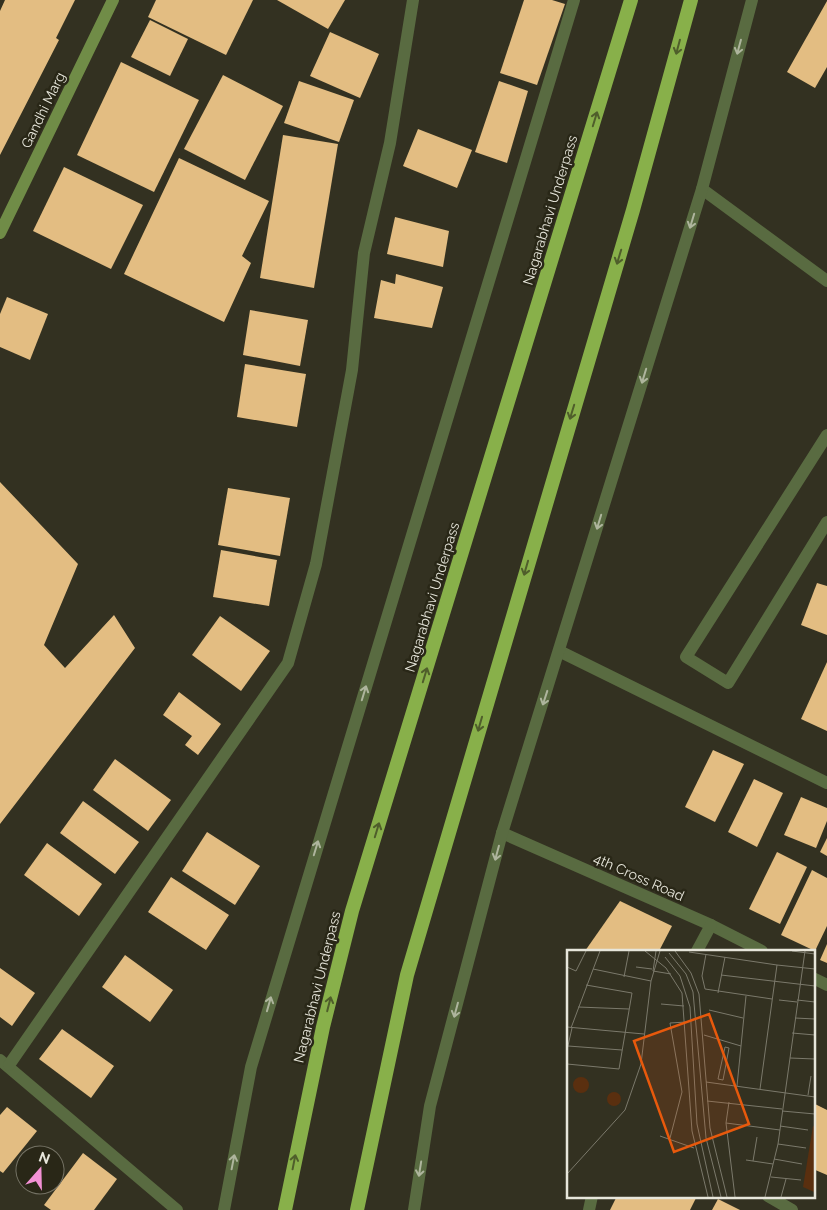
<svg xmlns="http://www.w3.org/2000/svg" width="827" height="1210" viewBox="0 0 827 1210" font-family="Raleway,sans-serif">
<rect width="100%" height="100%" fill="#333121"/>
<g fill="#e3bd82">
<path d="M5,0H75L56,38L59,40L0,155V11Z"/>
<path d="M156,0H253L226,55L148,17Z"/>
<path d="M277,0H345L328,29Z"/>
<path d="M524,0H552L565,4L537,85L500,73Z"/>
<path d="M827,1V67L815,88L787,72Z"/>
<path d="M150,20L188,39L170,76L131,57Z"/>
<path d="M330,32L379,54L360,98L310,76Z"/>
<path d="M121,62L199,100L154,192L77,155Z"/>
<path d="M223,75L283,106L245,180L184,149Z"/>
<path d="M299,81L354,100L339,142L284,123Z"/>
<path d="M499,81L528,91L507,163L475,152Z"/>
<path d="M418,129L472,150L457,188L403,166Z"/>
<path d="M283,135L338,144L314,288L260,278Z"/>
<path d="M179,158L269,201L242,256L251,263L224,322L124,274Z"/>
<path d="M64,167L143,205L111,269L33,231Z"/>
<path d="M395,217L449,231L443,267L387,254Z"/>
<path d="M396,274L443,287L432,328L374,318L381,280L395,284Z"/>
<path d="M7,297L48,314L30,360L0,347V314Z"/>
<path d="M250,310L308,320L300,366L243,355Z"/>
<path d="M245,364L306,374L297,427L237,417Z"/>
<path d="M0,482L78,564L44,645L65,668L114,615L135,648L0,824Z"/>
<path d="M228,488L290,498L280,556L218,545Z"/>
<path d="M221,550L277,560L269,606L213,597Z"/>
<path d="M817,583L827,586V635L801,625Z"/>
<path d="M220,616L270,651L241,691L192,655Z"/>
<path d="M827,662V731L801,719Z"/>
<path d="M179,692L221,724L198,755L185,745L192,736L163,715Z"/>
<path d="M713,750L744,764L715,822L685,807Z"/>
<path d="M115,759L171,800L148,831L93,790Z"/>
<path d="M754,779L783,793L757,847L728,832Z"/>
<path d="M801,797L827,808V821L816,848L784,835Z"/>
<path d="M83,801L139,842L115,874L60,833Z"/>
<path d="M207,832L260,866L235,905L182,871Z"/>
<path d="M827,838V856L820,852Z"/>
<path d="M47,843L102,884L79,916L24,875Z"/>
<path d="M777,852L807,867L780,924L749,909Z"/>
<path d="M812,870L827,878V926L815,951L781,935Z"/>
<path d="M171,877L229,915L206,950L148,912Z"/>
<path d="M620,901L672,926L659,951H585Z"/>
<path d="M827,944V963L820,960Z"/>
<path d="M125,955L173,990L150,1022L102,987Z"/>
<path d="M0,968L35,993L12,1026L0,1017Z"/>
<path d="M62,1029L114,1066L91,1098L39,1059Z"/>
<path d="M813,1103L827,1110V1175L813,1169Z"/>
<path d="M7,1107L37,1131L3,1173L0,1171V1115Z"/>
<path d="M83,1153L117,1179L94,1210H51L44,1205Z"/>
<path d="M617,1196H697L690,1210H610Z"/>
<path d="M718,1199L740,1210H712Z"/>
</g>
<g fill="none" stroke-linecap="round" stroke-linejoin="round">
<g stroke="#596b41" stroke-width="12">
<path d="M702,189L827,281"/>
<path d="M827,435L686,657L728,683L827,522"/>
<path d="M559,651L827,783"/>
<path d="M502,833L711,925L762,951"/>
<path d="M697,951L711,925"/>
<path d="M813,978L827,985"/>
<path d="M0,1060L177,1210"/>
<path d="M9,1065L288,663L316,564L352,370L364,253L390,143L413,0"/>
<path d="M768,1196L792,1210"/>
<path d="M589,1210L592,1196"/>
</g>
<g stroke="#596b41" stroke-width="12">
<path d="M224,1210L251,1067L574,0"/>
<path d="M414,1210L430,1106L502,833L702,189L752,0"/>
</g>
<path stroke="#708c47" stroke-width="12" d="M0,233L113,0"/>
<g stroke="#88b04a" stroke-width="14">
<path d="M285,1210L323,1027L352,911L631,0"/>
<path d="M357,1210L407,975L633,210L691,0"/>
</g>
</g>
<defs><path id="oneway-shaft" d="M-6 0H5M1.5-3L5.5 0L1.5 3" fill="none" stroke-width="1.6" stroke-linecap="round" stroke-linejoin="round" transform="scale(1.25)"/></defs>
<g stroke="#4f5e2b">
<use href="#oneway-shaft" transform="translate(678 47) rotate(105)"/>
<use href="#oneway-shaft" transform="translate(595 119) rotate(-73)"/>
<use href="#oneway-shaft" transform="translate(619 257) rotate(107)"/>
<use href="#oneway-shaft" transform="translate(572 412) rotate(107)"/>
<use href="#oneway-shaft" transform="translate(526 568) rotate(106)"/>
<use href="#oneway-shaft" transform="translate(425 675) rotate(-73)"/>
<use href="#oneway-shaft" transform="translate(480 724) rotate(106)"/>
<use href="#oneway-shaft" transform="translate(377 830) rotate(-73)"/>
<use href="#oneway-shaft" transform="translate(329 1004) rotate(-76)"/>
<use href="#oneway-shaft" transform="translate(294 1162) rotate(-79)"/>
</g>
<g stroke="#aeb59d">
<use href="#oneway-shaft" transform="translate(739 47) rotate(105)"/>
<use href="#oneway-shaft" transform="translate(692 221) rotate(107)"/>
<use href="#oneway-shaft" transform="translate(644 376) rotate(107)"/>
<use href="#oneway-shaft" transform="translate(599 522) rotate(107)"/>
<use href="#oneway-shaft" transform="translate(364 693) rotate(-73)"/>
<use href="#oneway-shaft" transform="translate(545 698) rotate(108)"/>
<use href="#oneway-shaft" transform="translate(316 848) rotate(-73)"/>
<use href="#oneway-shaft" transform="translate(497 853) rotate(105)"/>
<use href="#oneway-shaft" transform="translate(269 1004) rotate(-74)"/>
<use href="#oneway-shaft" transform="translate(456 1010) rotate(105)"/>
<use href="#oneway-shaft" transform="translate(233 1162) rotate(-79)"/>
<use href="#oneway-shaft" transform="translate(420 1169) rotate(99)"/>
</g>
<g text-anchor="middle" stroke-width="5" stroke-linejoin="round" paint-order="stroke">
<g font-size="14" fill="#e7e6db" stroke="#292717">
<text transform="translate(43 110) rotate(-64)" y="5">Gandhi Marg</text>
<text transform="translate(550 210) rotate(-73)" y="5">Nagarabhavi Underpass</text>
<text transform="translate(432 597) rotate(-73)" y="5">Nagarabhavi Underpass</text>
<text transform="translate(639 877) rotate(24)" y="5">4th Cross Road</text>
<text transform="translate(317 987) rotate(-76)" y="5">Nagarabhavi Underpass</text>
</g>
</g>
<g transform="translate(567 950)">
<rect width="248" height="248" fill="#333121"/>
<path d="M6 135a8 8 0 1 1 16 0a8 8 0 1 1-16 0ZM40 149a7 7 0 1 1 14 0a7 7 0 1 1-14 0ZM246,176L248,177L247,242L236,237Z" fill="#5a2f0f"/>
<path fill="none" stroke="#7b796b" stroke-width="1" d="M78,1L99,18L115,43L125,181L141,247M108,1L124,23L132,44L143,178L160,247M225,1L248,4M122,2L210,15M102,3L119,24L126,42L139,188L154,247M139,4L135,26L138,39L205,49M98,7L113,26L123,57L130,174L146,247M0,17L9,21L19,1M69,17L85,19M26,19L84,31M86,21L89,1M86,21L104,24M154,25L248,36M57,27L62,1M151,43L158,7M212,50L230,52M230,50L248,52M94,54L117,56M11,57L62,59M142,60L176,68M228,68L248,69M0,77L77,84M4,78L33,1M225,83L248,85M137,85L174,96M1,96L55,100M158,97L162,98L156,130L151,129ZM0,100L5,78M223,108L248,109M0,114L52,119L65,43L19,35M139,132L248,147M170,136L179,46M193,139L210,15L248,19M241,145L244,126M140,151L215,159M162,152L159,173L168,247M215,161L248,164M159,173L213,180M213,176L241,180M93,186L127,198M103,188L115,142L103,73L119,72M211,194L239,198M207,209L235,214M179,210L206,214M186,211L190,187M0,224L58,160L74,114L84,31L93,1M204,227L234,230M198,247L211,194L238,1M214,247L219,229"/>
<path fill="#e8590c" fill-opacity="0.15" stroke="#e8590c" stroke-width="2.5" d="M142,64L182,174L107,202L67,91Z"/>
<rect width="248" height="248" fill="none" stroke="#e7e6db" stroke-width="2.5"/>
</g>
<g transform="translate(40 1170) rotate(20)"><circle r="24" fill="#292717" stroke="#757365"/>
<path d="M0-4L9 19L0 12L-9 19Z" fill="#f391d5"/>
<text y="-8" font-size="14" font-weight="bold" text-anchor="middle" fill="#e7e6db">N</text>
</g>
</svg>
